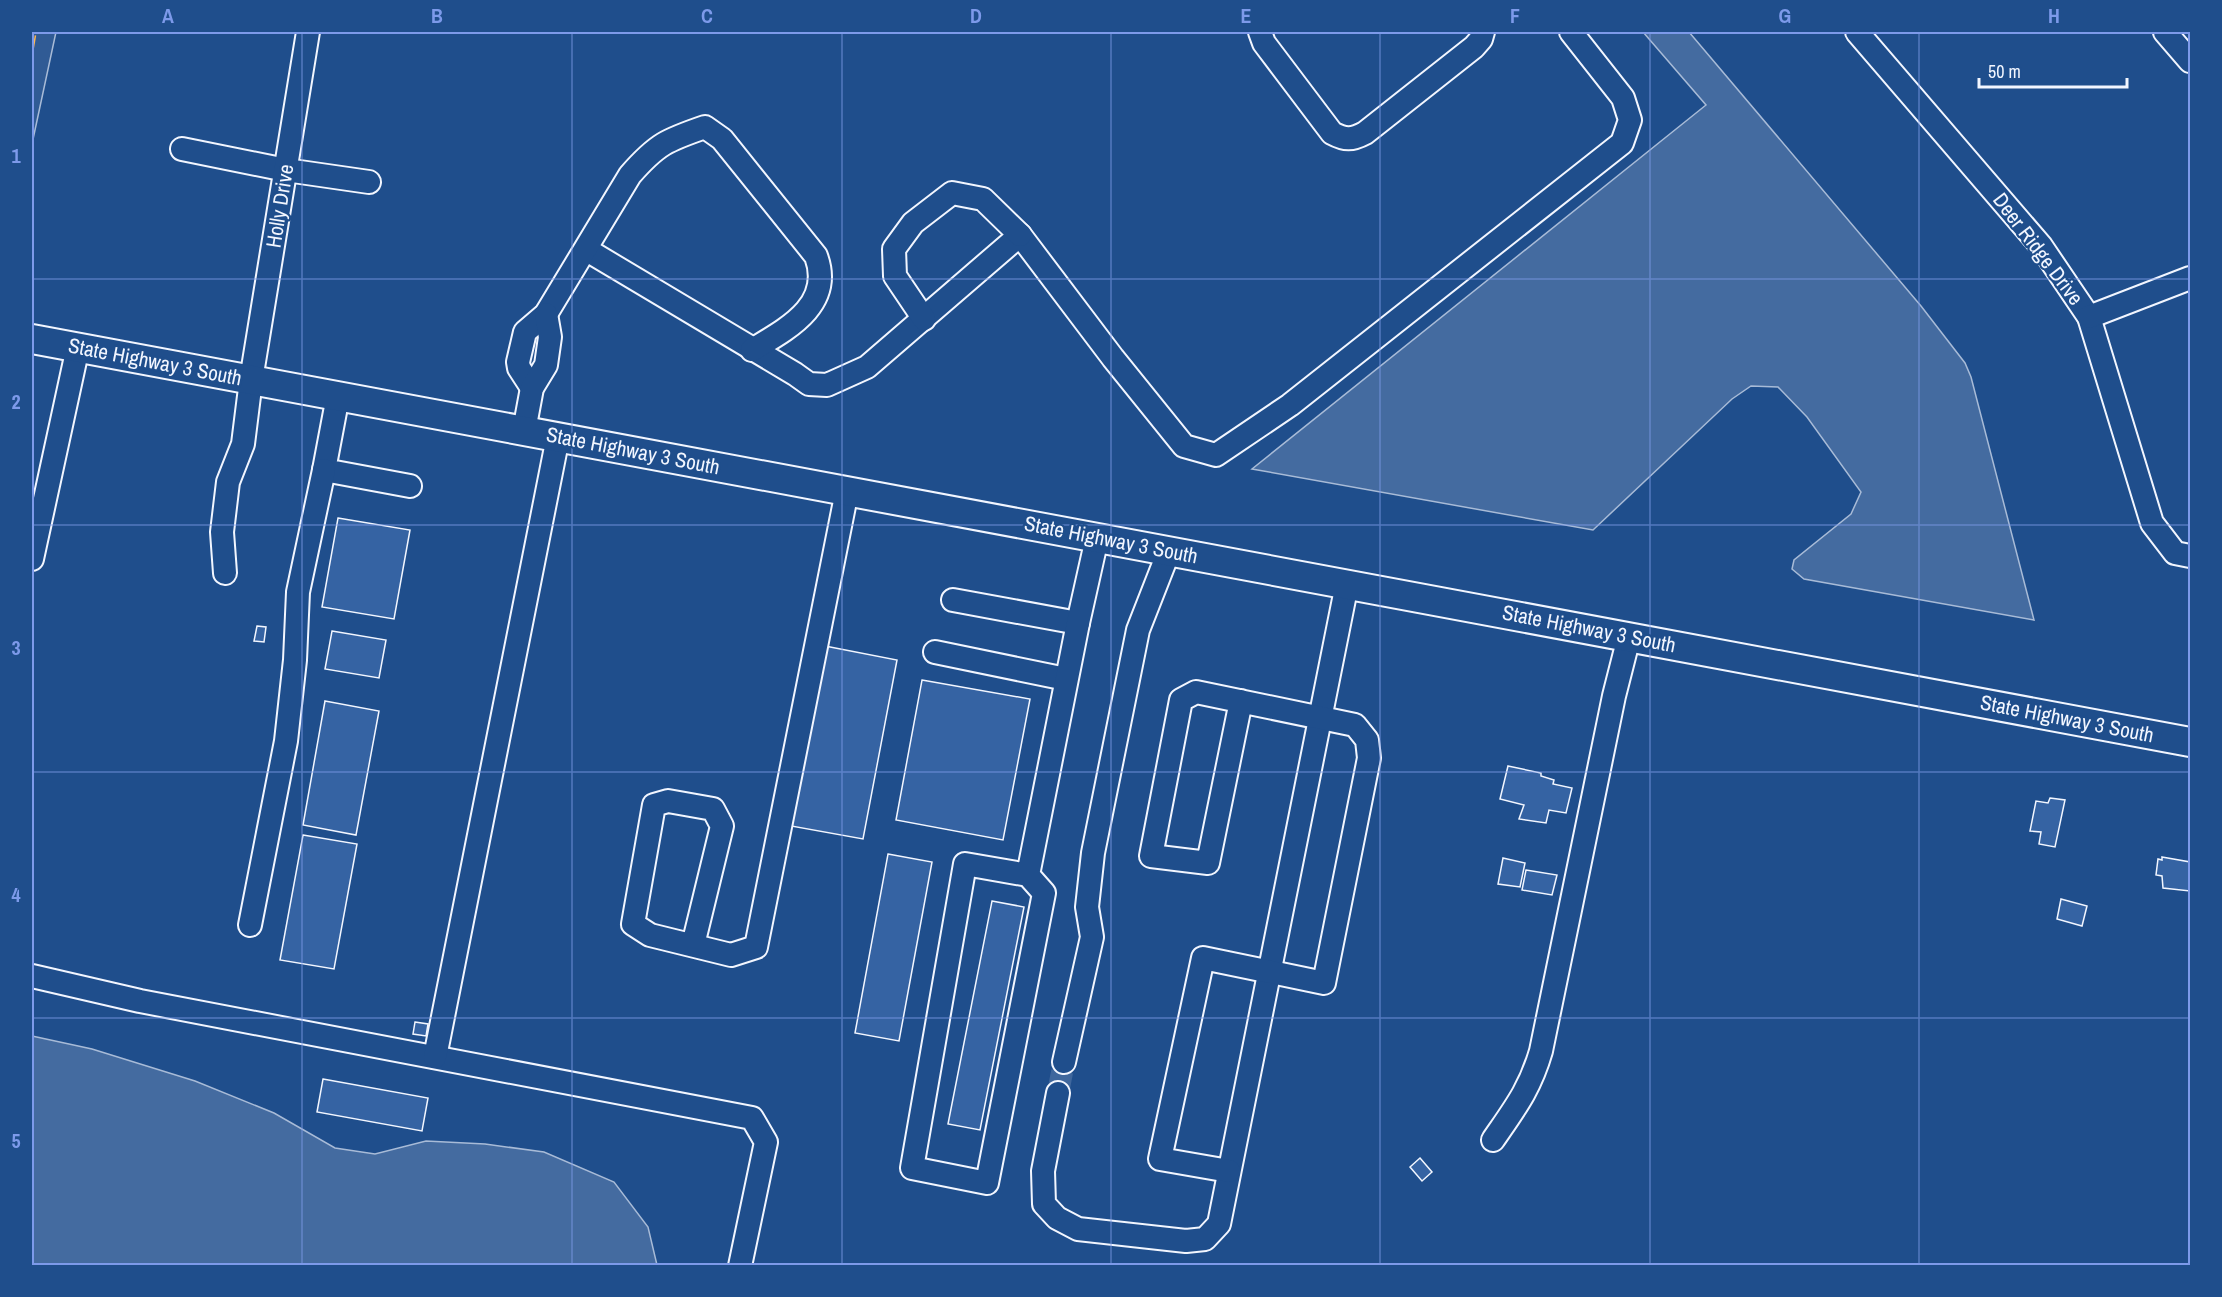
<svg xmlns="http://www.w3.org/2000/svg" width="2222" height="1297" viewBox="0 0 2222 1297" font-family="'Archivo Narrow',sans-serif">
<rect width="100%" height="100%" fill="#1f4e8c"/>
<path fill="#305b95" stroke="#a8bbd7" stroke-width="1.5" d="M32,32H56L32,144Z"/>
<g fill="#446ba0" stroke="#a8bbd7" stroke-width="1.5">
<path d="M1643,32H1689L1921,306L1965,363L1971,377L2034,620L1804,579L1792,569L1794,560L1851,514L1861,492L1807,417L1778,387L1751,386L1732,399L1593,530L1252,469L1706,105Z"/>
<path d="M32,1036L92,1049L195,1081L274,1113L335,1148L375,1154L426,1141L485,1144L544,1152L614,1182L648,1227L657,1265H32Z"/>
</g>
<g fill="#3563a3" stroke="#f2f6ff" stroke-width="1.5">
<path d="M338,518L410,530L394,619L322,607Z"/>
<path d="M257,626L266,627L264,642L254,641Z"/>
<path d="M332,631L386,640L379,678L325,669Z"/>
<path d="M825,646L897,660L863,839L791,826Z"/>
<path d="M922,680L1030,699L1003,840L896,820Z"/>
<path d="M325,701L379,711L356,835L303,825Z"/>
<path d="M1508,766L1541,773V776L1554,780L1553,784L1572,788L1566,813L1549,810L1546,823L1519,819L1524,805L1500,799Z"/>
<path d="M2050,798L2065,800L2055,847L2039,844L2041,832L2030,831L2036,801L2048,803Z"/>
<path d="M303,835L357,844L334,969L280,960Z"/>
<path d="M888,854L932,862L899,1041L855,1033Z"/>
<path d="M2162,857L2190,862V891L2163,888L2162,876L2156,875L2158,859L2162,860Z"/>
<path d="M1503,858L1525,863L1520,887L1498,884Z"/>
<path d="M1526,870L1557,875L1552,895L1522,890Z"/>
<path d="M2061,899L2087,906L2082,926L2057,919Z"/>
<path d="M992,901L1024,907L980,1130L948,1124Z"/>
<path d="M415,1022L428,1024L426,1036L413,1034Z"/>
<path d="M323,1079L428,1098L422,1131L317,1112Z"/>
<path d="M1420,1158L1432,1172L1422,1181L1410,1167Z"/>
</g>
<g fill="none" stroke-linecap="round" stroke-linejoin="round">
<path stroke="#3f679d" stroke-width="22" stroke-dasharray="22 11" stroke-linecap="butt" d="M1058,1093L1064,1062"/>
<defs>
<g id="minor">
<path d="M1260,32L1264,43L1332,133C1345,140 1352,140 1365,133L1474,47L1481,39L1483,32"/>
<path d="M1857,32L2041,246L2089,317L2152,523L2175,553L2190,556"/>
<path d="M2165,32L2190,61"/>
<path d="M182,149L286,170L369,182"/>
<path d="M587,250L795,374L809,384L827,385L867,367L1020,235L1113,358L1184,446L1216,455L1290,405L1622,143L1630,120L1623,98L1571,32"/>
<path d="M2089,317L2190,278"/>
<path d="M924,319L895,276L894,249L913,223L952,193L983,199L1020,235"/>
<path d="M532,388L519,368L518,362L525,332L546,314L630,175C657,144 667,140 705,127L722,139L816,256C834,305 787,329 752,350"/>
<path d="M338,396L324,470L410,486"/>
<path d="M524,431L532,388L546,365L550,337L546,314"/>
<path d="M32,559L78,347"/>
<path d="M225,573L222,532L228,482L243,444L251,380L308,32"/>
<path d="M953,600L1078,623"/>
<path d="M935,652L1066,679"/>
<path d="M1028,875L1044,893L987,1183L912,1168L965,864L1028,875L1078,623L1097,538"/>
<path d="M250,925L286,741L295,660L298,592L324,470"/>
<path d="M693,945L722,826L713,809L668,801L654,805L633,924L650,935L731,955L756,947L847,491"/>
<path d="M32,976L140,1001L752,1118L766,1142L740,1266"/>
<path d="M435,1057L558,437"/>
<path d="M1064,1062L1092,937L1087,907L1093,853L1138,630L1169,551"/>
<path d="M1058,1093L1043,1171L1044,1204L1057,1218L1078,1229L1186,1241L1205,1239L1219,1224L1347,584"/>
<path d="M1493,1140C1515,1108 1530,1089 1541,1051L1614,696L1629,637"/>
<path d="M1229,1171L1160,1159L1203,958L1324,983L1369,758L1367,740L1355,725L1196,692L1181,700L1151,856L1208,863L1241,701"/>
</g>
<path id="major" d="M32,339L2190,742"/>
</defs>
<use href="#minor" stroke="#f2f6ff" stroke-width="26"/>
<use href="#major" stroke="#f2f6ff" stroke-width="32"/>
<use href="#minor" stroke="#1f4e8c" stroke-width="22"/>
<use href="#major" stroke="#1f4e8c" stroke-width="28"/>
<path stroke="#ffb74d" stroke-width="1.5" stroke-dasharray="21 4.5 3 4.5" stroke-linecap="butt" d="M32,56L36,32"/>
</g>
<path fill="none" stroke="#7d9aea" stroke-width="1.5" stroke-opacity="0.55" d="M302,32V1266M572,32V1266M842,32V1266M1111,32V1266M1380,32V1266M1650,32V1266M1919,32V1266M32,279H2190M32,525H2190M32,772H2190M32,1018H2190"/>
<g text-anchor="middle" stroke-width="4.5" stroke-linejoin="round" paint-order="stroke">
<g font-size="21" fill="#f2f6ff" stroke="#1f4e8c">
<text transform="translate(280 206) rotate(-81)" y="7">Holly Drive</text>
<text transform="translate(2038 249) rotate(53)" y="7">Deer Ridge Drive</text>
<text transform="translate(155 362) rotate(11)" y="7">State Highway 3 South</text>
<text transform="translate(633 451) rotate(11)" y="7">State Highway 3 South</text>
<text transform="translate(1111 540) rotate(11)" y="7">State Highway 3 South</text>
<text transform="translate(1589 629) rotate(11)" y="7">State Highway 3 South</text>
<text transform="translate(2067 719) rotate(11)" y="7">State Highway 3 South</text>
</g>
</g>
<rect width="2222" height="1297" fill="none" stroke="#1f4e8c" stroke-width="66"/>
<path d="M1979 78v9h148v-9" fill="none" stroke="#f2f6ff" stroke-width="3"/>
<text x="1988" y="78" font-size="18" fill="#f2f6ff" stroke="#1f4e8c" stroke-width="4.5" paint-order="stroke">50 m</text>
<rect x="33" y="33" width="2156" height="1231" fill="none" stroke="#7d9aea" stroke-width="2"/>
<g font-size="20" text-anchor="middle" font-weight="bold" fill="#7d9aea">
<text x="168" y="23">A</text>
<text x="437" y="23">B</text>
<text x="707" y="23">C</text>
<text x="976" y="23">D</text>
<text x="1246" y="23">E</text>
<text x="1515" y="23">F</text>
<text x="1785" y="23">G</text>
<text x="2054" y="23">H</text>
<text x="16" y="163">1</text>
<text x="16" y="409">2</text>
<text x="16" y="655">3</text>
<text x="16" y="902">4</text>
<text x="16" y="1148">5</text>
</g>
</svg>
